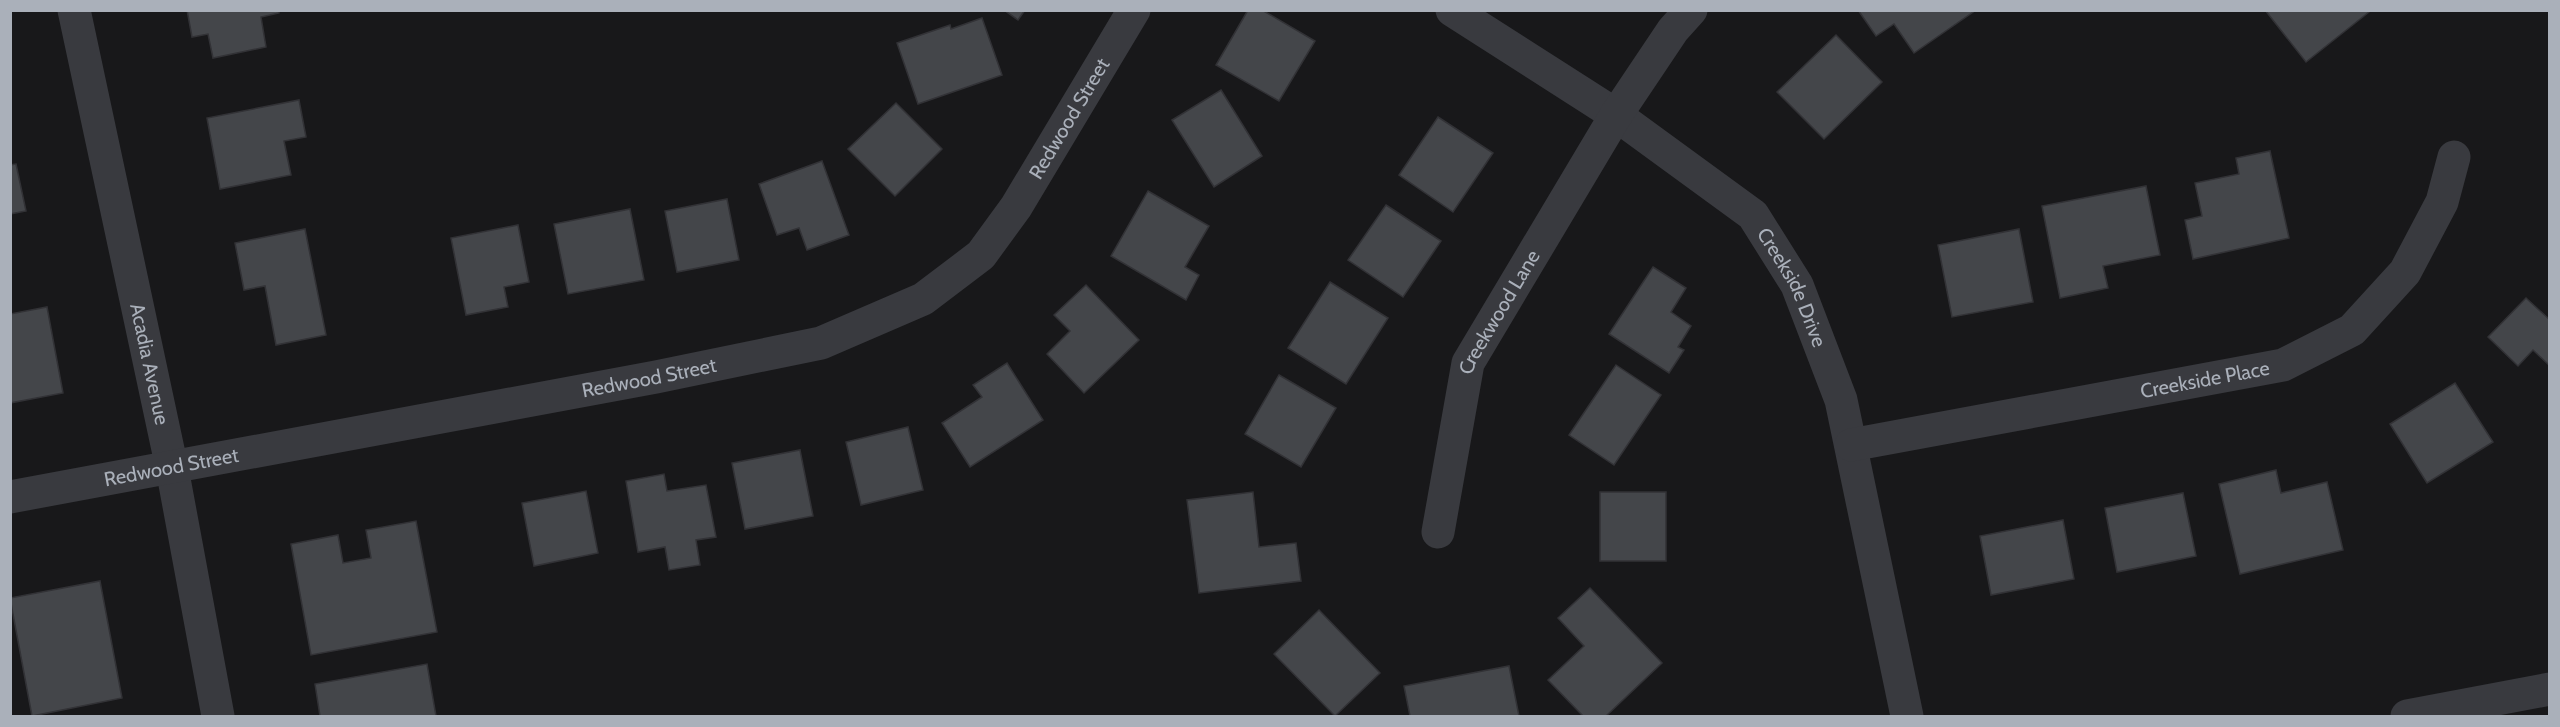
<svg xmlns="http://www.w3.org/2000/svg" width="2560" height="727" viewBox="0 0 2560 727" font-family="Cabin,sans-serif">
<rect width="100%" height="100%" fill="#18181a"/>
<g fill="#44464a" stroke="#323236" stroke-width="1.5">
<path d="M187,10H279V13L261,17L266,47L213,58L208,34L192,37Z"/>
<path d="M1004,10H1025L1018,20Z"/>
<path d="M1248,10H1262L1315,41L1279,101L1216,65Z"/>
<path d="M1858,10H1976L1914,53L1894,24L1876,36Z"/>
<path d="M2265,10H2367L2369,12L2306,62Z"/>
<path d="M982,18L1002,75L918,104L897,43L950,25L951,29Z"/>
<path d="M1836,35L1882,82L1824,139L1777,92Z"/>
<path d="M1221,90L1262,156L1214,187L1172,120Z"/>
<path d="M299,100L306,137L284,141L291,175L220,189L207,118Z"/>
<path d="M896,103L942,149L895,196L848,149Z"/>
<path d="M1438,117L1493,153L1453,212L1399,175Z"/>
<path d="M2270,151L2289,238L2193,259L2185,220L2202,216L2195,183L2239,174L2236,158Z"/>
<path d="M822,161L849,235L807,250L799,228L777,235L759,184Z"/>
<path d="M16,164L26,211L10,214V165Z"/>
<path d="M2146,186L2160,255L2103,266L2108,288L2060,298L2042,206Z"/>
<path d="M1148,191L1209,226L1185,267L1199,275L1186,300L1111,256Z"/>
<path d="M727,199L739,260L677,272L665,211Z"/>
<path d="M1386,205L1441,241L1403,297L1348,260Z"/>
<path d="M630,209L644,280L568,294L554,224Z"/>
<path d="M518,225L529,282L504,287L508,307L466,315L451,238Z"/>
<path d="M305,229L326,335L276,345L265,286L244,290L235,243Z"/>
<path d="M2019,229L2033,302L1952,317L1938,245Z"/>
<path d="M1653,267L1686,288L1671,312L1691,326L1678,347L1684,350L1669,373L1609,334Z"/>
<path d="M1330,282L1388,318L1346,384L1288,348Z"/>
<path d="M1086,285L1139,340L1084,393L1047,354L1070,331L1054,315Z"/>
<path d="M2526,298L2550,320V366L2533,350L2518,366L2488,337Z"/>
<path d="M47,307L63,393L10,403V314Z"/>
<path d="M1007,363L1043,420L970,467L942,423L982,397L973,385Z"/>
<path d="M1616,365L1661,395L1614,465L1569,435Z"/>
<path d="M1279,375L1336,408L1301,467L1245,434Z"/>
<path d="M2455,383L2493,442L2427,483L2390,424Z"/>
<path d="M908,427L923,490L861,505L846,442Z"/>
<path d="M800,450L813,516L745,529L732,463Z"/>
<path d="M2276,470L2281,493L2327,482L2343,550L2240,574L2219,484Z"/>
<path d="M664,474L667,491L706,485L716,537L696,540L700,565L669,570L665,547L638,552L626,481Z"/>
<path d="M586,491L598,553L534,566L522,503Z"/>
<path d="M1253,492L1259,547L1296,543L1301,581L1199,593L1187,500Z"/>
<rect x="1600" y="492" width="66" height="69"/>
<path d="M2183,493L2196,556L2117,572L2105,508Z"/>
<path d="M2063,520L2074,579L1991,595L1980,536Z"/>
<path d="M416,521L437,632L311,655L291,544L338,535L343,563L371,558L366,530Z"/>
<path d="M100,581L122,698L32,716L10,598Z"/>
<path d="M1590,588L1662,663L1606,716H1583L1548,680L1584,646L1558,618Z"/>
<path d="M1319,610L1380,673L1335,716L1274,654Z"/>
<path d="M427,664L436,716H320L315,684Z"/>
<path d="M1509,666L1519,716H1410L1404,686Z"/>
</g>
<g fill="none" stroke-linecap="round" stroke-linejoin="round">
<g stroke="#393a3f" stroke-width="33">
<path id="s1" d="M74,10L172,468L218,716"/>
<path id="s2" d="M1452,10L1616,115L1753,215L1797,285L1841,400L1907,716"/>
<path id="s3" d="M1851,445L2283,365L2352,330L2405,272L2442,202L2454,157"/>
<path id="s4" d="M10,497L656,377L821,343L923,299L981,255L1016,207L1134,10"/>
<path id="s5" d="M1438,532L1468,363L1616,115L1673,30L1691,10"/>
</g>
<path stroke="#393a3f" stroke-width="33" d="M2407,716L2550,689"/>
</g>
<g text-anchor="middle" stroke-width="4.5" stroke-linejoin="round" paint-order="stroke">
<g font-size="20" fill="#aab0ba" stroke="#131315">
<text dy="7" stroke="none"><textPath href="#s4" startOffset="1172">Redwood Street</textPath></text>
<text dy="7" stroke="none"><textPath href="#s2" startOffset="447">Creekside Drive</textPath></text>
<text dy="7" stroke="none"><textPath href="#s5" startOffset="231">Creekwood Lane</textPath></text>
<text dy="7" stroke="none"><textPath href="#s1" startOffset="362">Acadia Avenue</textPath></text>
<text dy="7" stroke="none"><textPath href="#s4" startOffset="650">Redwood Street</textPath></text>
<text dy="7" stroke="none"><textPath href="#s3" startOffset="360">Creekside Place</textPath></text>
<text dy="7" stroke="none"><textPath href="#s4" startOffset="164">Redwood Street</textPath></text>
</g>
</g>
<rect width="2560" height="727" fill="none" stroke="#aab0ba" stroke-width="24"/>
</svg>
